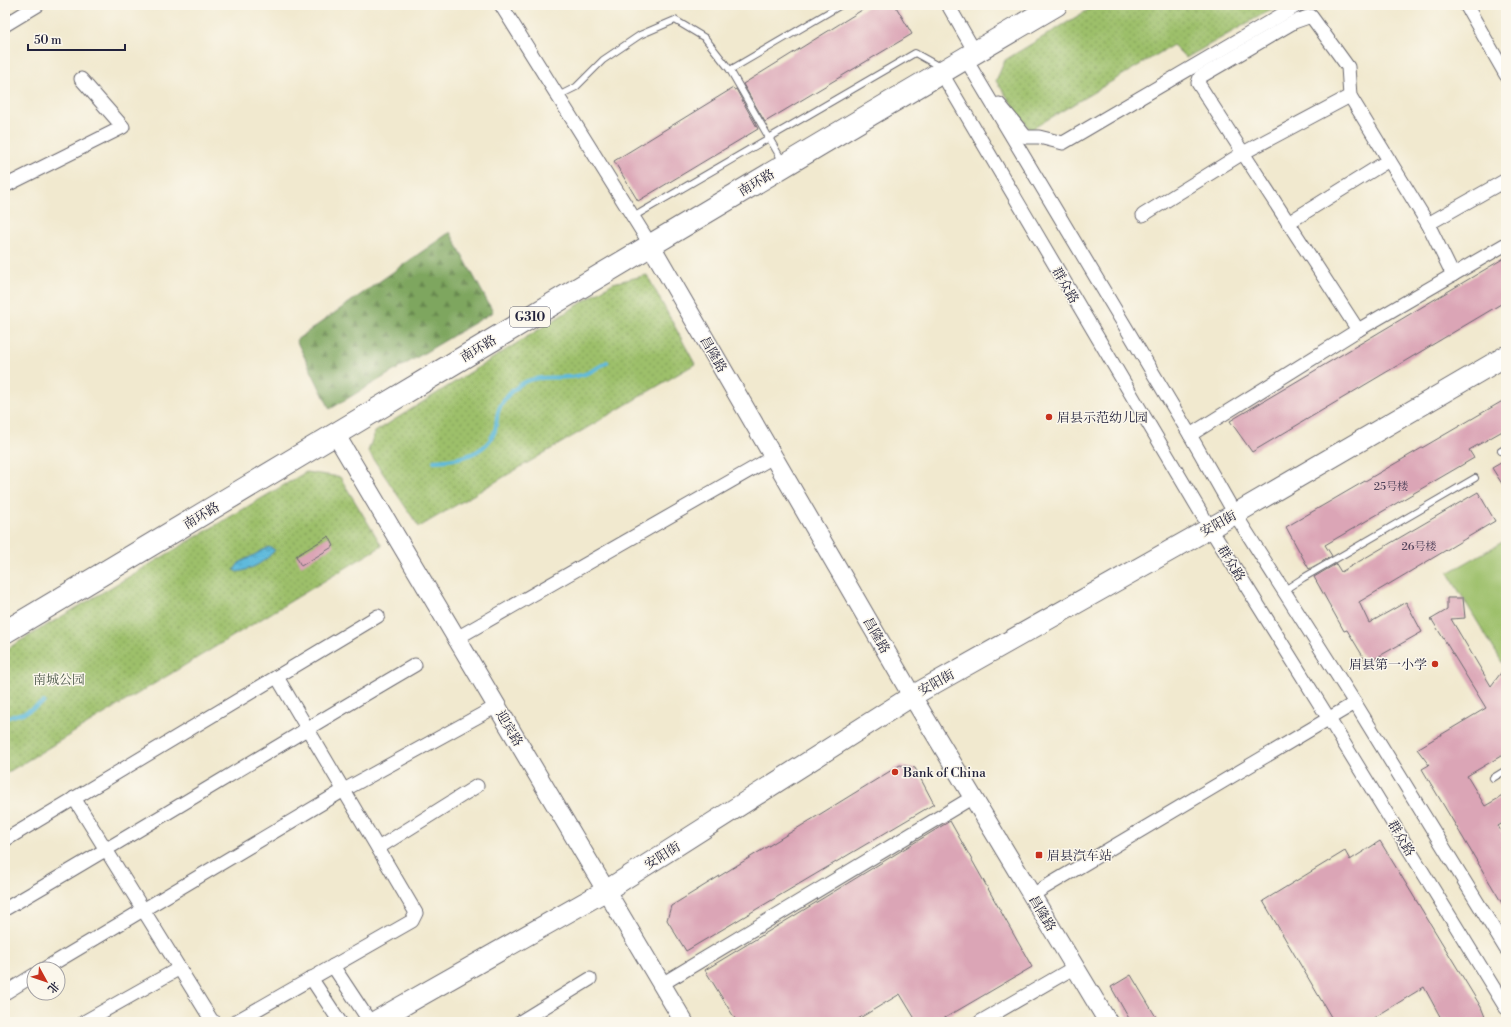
<svg xmlns="http://www.w3.org/2000/svg" width="1511" height="1027" viewBox="0 0 1511 1027" font-family="'Libre Bodoni','Noto Serif SC',serif">
<defs>
<pattern id="grass-dots" width="8" height="8" patternUnits="userSpaceOnUse"><rect width="8" height="8" fill="#9dc06a"/><path d="M2 2h.1M6 6h.1" fill="none" stroke="#809c58" stroke-width="1.8" stroke-linecap="round"/></pattern>
<pattern id="forest-firs" width="22" height="20" patternUnits="userSpaceOnUse"><rect width="22" height="20" fill="#7ea65e"/><path d="M5 1l3.5 6h-7zM16 11l3.5 6h-7z" fill="#67874f"/></pattern>
<pattern id="water-ripples" width="26" height="14" patternUnits="userSpaceOnUse"><rect width="26" height="14" fill="#5ebadc"/><path d="M2 4q2-2 4 0t4 0M15 11q2-2 4 0t4 0" fill="none" stroke="#4d97b4"/></pattern>
</defs>
<rect width="100%" height="100%" fill="#fbf7ec"/>
<filter id="ink" filterUnits="userSpaceOnUse"><feTurbulence type="fractalNoise" baseFrequency=".025" numOctaves="2"/><feDisplacementMap in="SourceGraphic" scale="8" xChannelSelector="R" yChannelSelector="G"/><feConvolveMatrix kernelMatrix="1 2 1 2 8 2 1 2 1" color-interpolation-filters="sRGB"/></filter>
<filter id="wash" filterUnits="userSpaceOnUse"><feTurbulence type="fractalNoise" baseFrequency=".012" numOctaves="4" result="noise"/><feDisplacementMap in="SourceGraphic" scale="16" xChannelSelector="R" yChannelSelector="G"/><feGaussianBlur stdDeviation="0.9" result="paint"/><feColorMatrix in="noise" values="0 0 0 0 0 0 0 0 0 0 0 0 0 0 0 0 0 1.4 0 .05"/><feComposite in="paint" operator="in"/></filter>
<g filter="url(#wash)">
<rect width="100%" height="100%" fill="#f1e9cf"/>
<g fill="url(#grass-dots)" stroke="#607152">
<path d="M1096,5H1279L1186,58L1173,45L1030,130L996,81L1005,60Z"/>
<path d="M647,275L695,364L419,527L368,451L375,432L613,283Z"/>
<path d="M306,472L340,477L382,546L5,774V650Z"/>
</g>
<path fill="url(#forest-firs)" stroke="#50644c" d="M450,232L493,312L330,409L296,340Z"/>
<path fill="#9dc06a" stroke="#607152" d="M1506,540V669L1448,573Z"/>
<path fill="url(#water-ripples)" stroke="#406e8c" d="M269,547L275,550C266,561 252,570 237,572L234,570L239,563Z"/>
<g fill="none" stroke-linecap="round" stroke-linejoin="round">
<g stroke="#5ebadc" stroke-width="4">
<path d="M434,461C456,460 484,456 494,433C497,427 496,419 498,412C501,401 509,393 518,386C535,373 557,380 577,376C589,374 597,368 607,362"/>
<path d="M5,718L26,712L44,702"/>
</g>
</g>
<g id="blocks">
<g fill="#dba5b6">
<path d="M870,5H895L912,34L765,122L743,84Z"/>
<path d="M733,88L734,90L736,89L758,129L638,201L614,161Z"/>
<path d="M1506,257V301L1252,452L1230,421Z"/>
<path d="M1506,399V429L1469,450L1474,458L1325,545L1332,556L1309,569L1286,527Z"/>
<path d="M1506,460V490L1492,468Z"/>
<path d="M1478,492L1495,521L1359,602L1369,623L1406,602L1422,632L1367,663L1347,630L1344,631L1314,577L1336,564L1341,572Z"/>
<path d="M329,536L334,546L301,566L296,556Z"/>
<path d="M1447,598H1463L1465,618L1451,619L1491,686L1506,666V753L1467,776L1485,806L1506,794V821L1498,826L1506,839V910L1422,769L1429,765L1417,749L1486,708L1432,620H1430L1447,610Z"/>
<path d="M900,765L915,768L934,804L686,951L667,920L671,906Z"/>
<path d="M950,821L1032,967L938,1022H917L900,994L853,1022H737L705,970Z"/>
<path d="M1380,841L1481,1007L1487,1022H1443L1424,987L1367,1022H1334L1263,901L1345,851L1350,860Z"/>
<path d="M1131,975L1159,1022H1131L1111,987Z"/>
</g>
</g>
</g>
<g filter="url(#ink)">
<use href="#blocks" fill-opacity="0" stroke="#6a686f" stroke-width="1"/>
<g fill="none" stroke-linecap="round" stroke-linejoin="round">
<defs>
<g id="lane">
<path d="M730,70L841,5"/>
<path d="M558,96L576,87L603,60L640,35L675,20L705,38L730,70L783,162"/>
<path d="M633,217L915,53L940,67"/>
<path d="M1501,451L1506,448"/>
<path d="M1283,591L1303,578L1475,478"/>
<path d="M1493,778L1506,770"/>
</g>
<g id="street">
<path d="M501,5L650,244"/>
<path d="M948,5L975,52"/>
<path d="M1466,5L1506,75"/>
<path d="M5,25L38,5"/>
<path d="M965,58L1190,435L1235,514L1355,703L1506,949"/>
<path d="M941,72L1210,528L1329,719L1506,1008"/>
<path d="M999,104L1026,137H1039L1063,143L1298,5"/>
<path d="M5,186L123,127L81,79"/>
<path d="M1143,215L1243,153L1350,96"/>
<path d="M1288,223L1389,160"/>
<path d="M1428,224L1506,180"/>
<path d="M1358,330L1243,153L1198,83L1200,77L1294,22L1311,16L1348,67L1350,96L1428,224L1453,275"/>
<path d="M1190,435L1358,330L1506,244"/>
<path d="M457,638L773,457"/>
<path d="M74,798L212,1021L215,1022"/>
<path d="M5,840L378,616"/>
<path d="M378,848L477,786"/>
<path d="M1032,895L1355,703"/>
<path d="M5,909C143,829 278,745 415,665"/>
<path d="M333,966L370,1022"/>
<path d="M44,969L344,790L497,706"/>
<path d="M311,978L340,1022"/>
<path d="M662,984L973,797"/>
<path d="M5,993L34,975"/>
<path d="M84,1022L180,968"/>
<path d="M235,1022L412,921L416,913L277,677"/>
<path d="M520,1022L590,979"/>
<path d="M980,1022L1075,967"/>
</g>
<g id="secondary">
<path d="M650,244L912,696L1108,1022"/>
<path d="M336,435L684,1022"/>
</g>
<path id="primary" d="M374,1022L607,890L912,696L1235,514L1506,356"/>
<path id="highway" d="M5,632C356,423 704,211 1056,5"/>
</defs>
<use href="#lane" stroke="#6a686f" stroke-width="8"/>
<use href="#street" stroke="#6a686f" stroke-width="15"/>
<use href="#secondary" stroke="#6a686f" stroke-width="20"/>
<use href="#primary" stroke="#6a686f" stroke-width="22"/>
<use href="#highway" stroke="#6a686f" stroke-width="24"/>
<use href="#lane" stroke="#fff" stroke-width="6"/>
<use href="#street" stroke="#fff" stroke-width="13"/>
<use href="#secondary" stroke="#fff" stroke-width="18"/>
<use href="#primary" stroke="#fff" stroke-width="20"/>
<use href="#highway" stroke="#fff" stroke-width="22"/>
</g>
</g>
<g fill="#c8321e" stroke="#fbf7ec" stroke-width="1.5">
<circle cx="1049" cy="417" r="4"/>
<circle cx="1435" cy="664" r="4"/>
<circle cx="895" cy="772" r="4"/>
<rect x="1035" y="851" width="8" height="8" rx="2"/>
</g>
<g text-anchor="middle" stroke-width="3" stroke-linejoin="round" paint-order="stroke">
<g font-size="11" fill="#50435a">
<text x="1391" y="490">25号楼</text>
<text x="1419" y="550">26号楼</text>
</g>
<rect fill="#fbf7ec" stroke="#636270" stroke-width="1" x="510" y="307" width="40" height="20" rx="3"/>
<g font-size="12" font-weight="bold" fill="#22223b">
<text x="530" y="321">G310</text>
</g>
<g font-size="13" fill="#22223b" stroke="#fbf7ec">
<text transform="translate(756 182) rotate(-31)" y="5">南环路</text>
<text transform="translate(1066 285) rotate(60)" y="5">群众路</text>
<text transform="translate(478 348) rotate(-31)" y="5">南环路</text>
<text transform="translate(714 354) rotate(60)" y="5">昌隆路</text>
<text transform="translate(201 515) rotate(-31)" y="5">南环路</text>
<text transform="translate(1218 523) rotate(-29)" y="5">安阳街</text>
<text transform="translate(1232 563) rotate(58)" y="5">群众路</text>
<text transform="translate(877 635) rotate(60)" y="5">昌隆路</text>
<text transform="translate(936 682) rotate(-29)" y="5">安阳街</text>
<text transform="translate(510 728) rotate(59)" y="5">迎宾路</text>
<text transform="translate(1402 838) rotate(59)" y="5">群众路</text>
<text transform="translate(662 855) rotate(-32)" y="5">安阳街</text>
<text transform="translate(1043 913) rotate(59)" y="5">昌隆路</text>
</g>
<g font-size="13" fill="#22223b" stroke="#fbf7ec" text-anchor="start">
<text x="1057" y="422">眉县示范幼儿园</text>
<text x="1427" y="669" text-anchor="end">眉县第一小学</text>
<text x="903" y="777">Bank of China</text>
<text x="1047" y="860">眉县汽车站</text>
</g>
<g font-size="13" fill="#4d594b" stroke="#fbf7ec">
<text x="59" y="684">南城公园</text>
</g>
</g>
<rect width="1511" height="1027" fill="none" stroke="#fbf7ec" stroke-width="20"/>
<g transform="translate(46 981) rotate(130)"><circle r="19" fill="#fbf7ec" stroke="#a4a2a5"/>
<path d="M0-3L7 15L0 10L-7 15Z" fill="#c8321e"/>
<text y="-6" font-size="11" font-weight="bold" text-anchor="middle" fill="#22223b">北</text>
</g>
<path d="M28 44v6h97v-6" fill="none" stroke="#22223b" stroke-width="2"/>
<text x="34" y="44" font-size="12" fill="#22223b" stroke="#fbf7ec" stroke-width="3" paint-order="stroke">50 m</text>
</svg>
